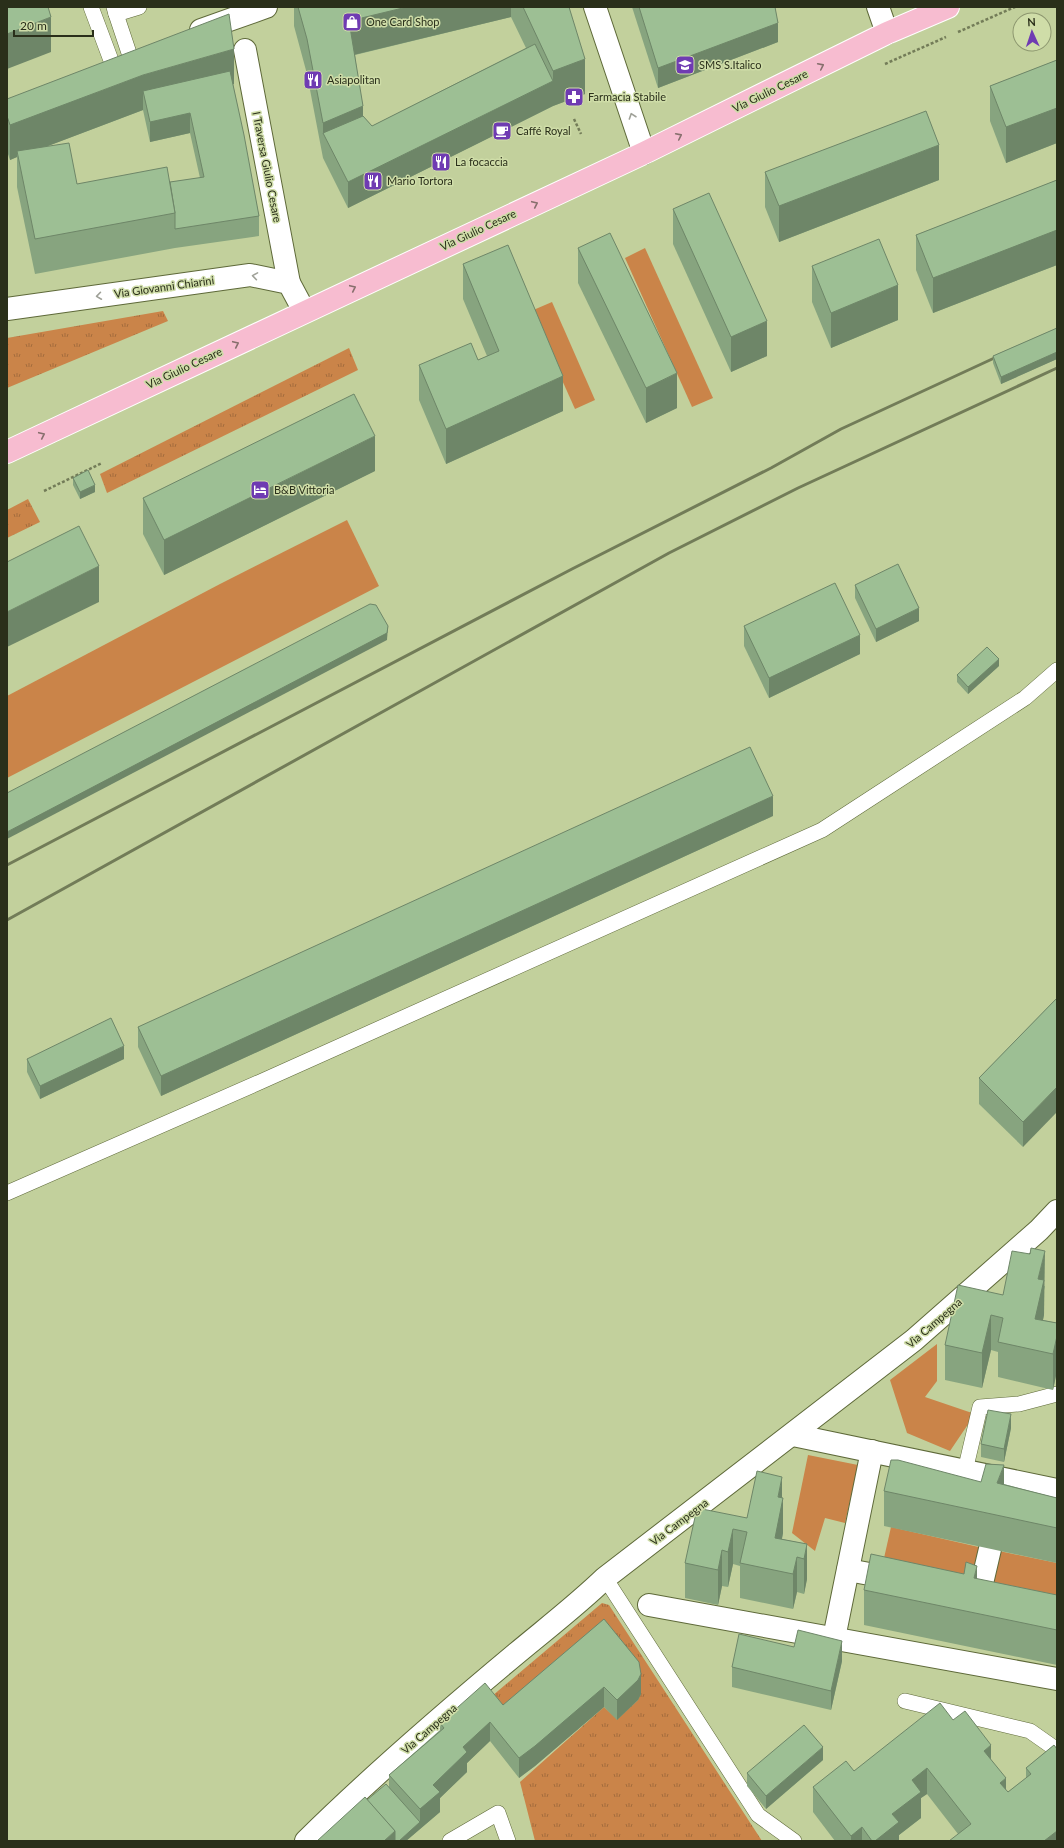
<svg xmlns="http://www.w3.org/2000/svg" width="1064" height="1848" viewBox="0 0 1064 1848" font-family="Lato,sans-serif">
<defs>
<pattern id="grass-tufts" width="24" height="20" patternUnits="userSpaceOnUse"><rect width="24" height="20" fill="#ca8449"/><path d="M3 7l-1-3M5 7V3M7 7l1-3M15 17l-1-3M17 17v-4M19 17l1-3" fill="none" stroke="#a46c3c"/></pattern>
</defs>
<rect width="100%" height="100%" fill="#c2d09c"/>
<g fill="url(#grass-tufts)">
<path d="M163,311L168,321L7,388V338Z"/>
<path d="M349,348L358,370L107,493L100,474Z"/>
<path d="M28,499L40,522L7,538V510Z"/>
<path d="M602,1603L609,1605L762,1841H535L520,1782L604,1707L617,1719L638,1700L503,1725L485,1702Z"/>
</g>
<g fill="#ca8449">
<path d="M645,248L713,398L692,407L625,258Z"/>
<path d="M552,302L595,400L575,409L531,311Z"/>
<path d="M347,520L379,586L7,778V696L220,584Z"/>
<path d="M937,1344V1381L925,1397L975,1414L950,1451L907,1433L890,1380Z"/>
<path d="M808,1455L858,1465L845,1523L825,1518L815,1551L792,1533Z"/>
<path d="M891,1527L983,1548L974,1587L882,1567Z"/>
<path d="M999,1551L1057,1563V1606L990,1590Z"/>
</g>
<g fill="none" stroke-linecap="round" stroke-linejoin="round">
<defs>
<g id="lane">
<path d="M91,7L112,63"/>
<path d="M114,7L116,14L139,7"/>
<path d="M116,14L130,56"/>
<path d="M7,1193L260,1082L822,830L1025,698L1057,670"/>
<path d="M965,1471L980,1407L1019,1404L1057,1394"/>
<path d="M605,1578L758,1815L794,1841"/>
<path d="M905,1701L1030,1731L1057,1750"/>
<path d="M450,1841L498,1813L508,1841"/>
</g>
<g id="street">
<path d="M595,7L644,153"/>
<path d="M878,7L887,33"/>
<path d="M201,30L266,7"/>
<path d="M245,50L289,283"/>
<path d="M7,309L250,275L289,283L304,311"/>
<path d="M793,1435L1057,1490"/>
<path d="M848,1570L896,1579"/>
<path d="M979,1596L990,1549"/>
<path d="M649,1605L1057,1679"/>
<path d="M834,1638L872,1451"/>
<path d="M306,1841C373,1775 445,1713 517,1653C547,1628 577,1605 605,1578L914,1340L1039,1230L1057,1211"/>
</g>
<path id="primary" d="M7,452L644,153L887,33L948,7"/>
</defs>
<use href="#lane" stroke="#5e6939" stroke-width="16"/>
<use href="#street" stroke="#5e6939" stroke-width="24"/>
<use href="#primary" stroke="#fff" stroke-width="24"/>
<g stroke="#737c58" stroke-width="2.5" stroke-dasharray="3 2" stroke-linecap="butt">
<path d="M958,32L1015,7"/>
<path d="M885,64L946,37"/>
<path d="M574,119L581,134"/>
<path d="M44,491L102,463"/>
</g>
<use href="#lane" stroke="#fff" stroke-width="15"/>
<use href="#street" stroke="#fff" stroke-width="22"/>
<use href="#primary" stroke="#f7bcd0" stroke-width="22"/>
<g stroke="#727c58" stroke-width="3">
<path d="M7,865L572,569L771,468L841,429L1003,354"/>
<path d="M7,920L669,553L798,488L1057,368"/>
</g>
</g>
<g fill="#87a47f" fill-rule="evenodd">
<path d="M294,7H569L585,94L553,106L348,208L323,158L307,74L294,26ZM511,17L526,48L372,126L363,116L355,55Z"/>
<path d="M632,7H775L778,42L658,88Z"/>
<path d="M1057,60V143L1006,163L990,121V86Z"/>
<path d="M233,84L259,216V236L175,248L35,274L17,187V157L10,160L7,151V99ZM143,110L150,142L190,133L200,178L170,182L77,184L45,147Z"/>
<path d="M765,172L939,180L779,242L765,207Z"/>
<path d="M1057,180V265L933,313L916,270V235Z"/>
<path d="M673,209L767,356L731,372L673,244Z"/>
<path d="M578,248L677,408L646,423L578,283Z"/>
<path d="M463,264L563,411L446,464L419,400V365L478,360L487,356L463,299Z"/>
<path d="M812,266L898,320L831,348L812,302Z"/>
<path d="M1057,328V359L1001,384L993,363V356Z"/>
<path d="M375,471L164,575L143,534V498Z"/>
<path d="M73,478L95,492L80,499L73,485Z"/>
<path d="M855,585L919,621L876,642L855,598Z"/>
<path d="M744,626L860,654L769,698L744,646Z"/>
<path d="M999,666L968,694L957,682V675Z"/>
<path d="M773,816L161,1096L138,1047V1027Z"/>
<path d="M1057,998L1023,1147L979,1104V1078Z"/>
<path d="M27,1059H124L40,1099L27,1072Z"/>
<path d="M1045,1286L1044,1290V1315L1043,1320L1057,1323V1371L1053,1390L998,1377V1352L991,1350L982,1388L945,1380V1345L1003,1295Z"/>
<path d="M1011,1428L1004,1462L981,1457V1444Z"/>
<path d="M981,1482L1004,1484L1057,1498V1563L884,1526V1491Z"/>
<path d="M782,1498L783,1533L782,1539L807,1544V1579L804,1594L797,1592L793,1609L740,1598V1566L733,1564L728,1587L722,1586L718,1605L685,1598V1563L747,1518Z"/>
<path d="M977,1579L1057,1595V1665L864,1625V1590Z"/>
<path d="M604,1619L641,1694L638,1700L617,1720L604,1707L535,1766L519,1778L490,1741L467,1763V1772L440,1798V1812L406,1841L367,1800L389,1788V1775L440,1730V1723L503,1705Z"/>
<path d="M842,1661L831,1710L732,1687V1667Z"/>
<path d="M953,1720L991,1760L1006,1790L1008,1792L1026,1778V1768L1054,1745L1057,1841L958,1834L927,1794L921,1798V1818L899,1835V1841H835L813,1812V1787L854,1771Z"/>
<path d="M823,1760L766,1809L747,1786V1773Z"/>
</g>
<g fill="#6e8668">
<path d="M407,7H511V17L349,56V21Z"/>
<path d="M51,17V52L7,69V34Z"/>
<path d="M778,23V42L658,88V68Z"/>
<path d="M234,49V84L147,109L143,91V110L19,157L17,151V157L10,160V125L143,75Z"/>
<path d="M585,59V94L553,106L348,208V182L553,81V71Z"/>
<path d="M363,106V141L323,133V123Z"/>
<path d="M1057,108V143L1006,163V127Z"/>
<path d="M190,113V133L150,142V122Z"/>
<path d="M939,145V180L779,242V206Z"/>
<path d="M1057,230V265L933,313V278Z"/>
<path d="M898,285V320L831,348V313Z"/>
<path d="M767,321V356L731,372V337Z"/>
<path d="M1057,352V359L1001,384V377Z"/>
<path d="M677,373V408L646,423V388Z"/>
<path d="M563,376V411L446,464V429Z"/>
<path d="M375,436V471L164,575V540Z"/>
<path d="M95,485V492L80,499V492Z"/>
<path d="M99,566V602L7,647V612Z"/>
<path d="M919,608V621L876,642V629Z"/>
<path d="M388,626L387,640L7,839V832Z"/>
<path d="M860,635V654L769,698V678Z"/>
<path d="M999,659V666L968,694V687Z"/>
<path d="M773,796V816L161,1096V1076Z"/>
<path d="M124,1046V1059L40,1099V1086Z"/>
<path d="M1057,1087V1112L1023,1147V1122Z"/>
<path d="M1045,1251L1044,1315L1036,1351L1035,1319L1038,1279Z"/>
<path d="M991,1315V1350L982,1388V1353Z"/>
<path d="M1057,1336V1371L1053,1390V1354Z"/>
<path d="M1011,1414V1428L1004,1462V1449Z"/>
<path d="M1004,1465V1501L997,1483Z"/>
<path d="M782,1477V1503L783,1498V1533L775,1571V1538L778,1497Z"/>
<path d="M733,1529V1564L728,1587V1552Z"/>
<path d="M807,1544V1579L804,1594V1559Z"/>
<path d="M722,1550V1586L718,1605V1570Z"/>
<path d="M797,1557V1592L793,1609V1574Z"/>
<path d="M977,1566V1601L974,1578Z"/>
<path d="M842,1641V1661L831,1710V1691Z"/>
<path d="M641,1674V1694L638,1700L617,1720V1700Z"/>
<path d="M604,1687V1707L535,1766L519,1778V1758Z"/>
<path d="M490,1722V1741L467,1763V1772L440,1798V1812L406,1841H399L420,1822V1809L433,1785L463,1747Z"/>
<path d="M991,1745V1771L984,1751Z"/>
<path d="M823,1747V1760L766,1809V1796Z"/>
<path d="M927,1768V1794L921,1798V1818L899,1835V1841H875L892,1814L912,1780Z"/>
<path d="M1006,1778V1804L1000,1783Z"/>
<path d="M862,1827V1841H851V1836Z"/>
<path d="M395,1831V1841H384Z"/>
<path d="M1057,1831V1841H1044Z"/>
</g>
<g fill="#9dbf94" stroke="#6e8668">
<path d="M7,7H48L51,17L7,34Z"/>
<path d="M298,7H407L349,21L363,106L323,123L307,39Z"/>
<path d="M523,7H569L585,59L553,71Z"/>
<path d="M639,7H775L778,23L658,68Z"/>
<path d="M229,14L234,49L143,75L10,125L7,116V99Z"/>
<path d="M535,44L553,81L348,182L323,133L363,116L372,126Z"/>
<path d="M1057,60V108L1006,127L990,86Z"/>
<path d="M230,71L244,135L259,216L175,229V213L170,182L204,177L190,113L150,122L143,91Z"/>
<path d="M926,111L939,145L779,206L765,172Z"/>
<path d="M69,143L77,184L167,167L175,213L35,239L17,151Z"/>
<path d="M1057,180V230L933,278L916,235Z"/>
<path d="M709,193L767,321L731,337L673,209Z"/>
<path d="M610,233L677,373L646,388L578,248Z"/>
<path d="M879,239L898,285L831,313L812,266Z"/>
<path d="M508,245L563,376L446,429L419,365L471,343L478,360L499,351L463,264Z"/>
<path d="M1057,328V352L1001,377L993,356Z"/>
<path d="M354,394L375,436L164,540L143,498Z"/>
<path d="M88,470L95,485L80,492L73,478Z"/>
<path d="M79,526L99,566L7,612V562Z"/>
<path d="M898,564L919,608L876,629L855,585Z"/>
<path d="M835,583L860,635L769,678L744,626Z"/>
<path d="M370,604L376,605L388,626L387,633L7,832V793Z"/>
<path d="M987,647L999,659L968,687L957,675Z"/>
<path d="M750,747L773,796L161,1076L138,1027Z"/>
<path d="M1057,998V1087L1023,1122L979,1078Z"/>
<path d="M111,1018L124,1046L40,1086L27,1059Z"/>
<path d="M1031,1248L1045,1251L1038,1279L1044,1280L1035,1319L1057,1323V1336L1053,1354L998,1342L1003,1318L991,1315L982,1353L945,1345L958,1285L1003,1295L1012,1251L1030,1254Z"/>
<path d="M988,1410L1011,1414L1004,1449L981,1444Z"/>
<path d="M891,1460H898L981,1482L986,1464L1004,1465L997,1483L1057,1498V1528L884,1491Z"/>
<path d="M757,1471L782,1477L778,1497L783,1498L775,1538L807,1544L804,1559L797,1557L793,1574L740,1563L747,1532L733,1529L728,1552L722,1550L718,1570L685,1563L697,1508L747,1518Z"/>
<path d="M871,1554L964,1574L966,1562L977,1566L974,1578L1057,1595V1630L864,1590Z"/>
<path d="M604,1619L639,1662L641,1674L638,1680L617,1700L604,1687L535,1746L519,1758L490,1722L463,1747L467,1752L433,1785L440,1792L420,1809L389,1775L444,1728L440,1723L485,1683L503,1705Z"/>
<path d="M798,1630L842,1641L831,1691L732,1667L739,1634L794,1647Z"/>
<path d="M940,1703L953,1720L965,1711L991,1745L984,1751L1006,1778L1000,1783L1008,1792L1031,1774L1026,1768L1054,1745L1057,1749V1831L1044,1841H949L971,1824L927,1768L912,1780L921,1792L892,1814L899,1822L875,1841H872L862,1827L851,1836L813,1787L846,1761L854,1771Z"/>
<path d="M804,1725L823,1747L766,1796L747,1773Z"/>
<path d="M386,1784L420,1822L399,1841H395V1831L367,1800Z"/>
<path d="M365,1797L395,1831L384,1841H317Z"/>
</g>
<defs><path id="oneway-chevron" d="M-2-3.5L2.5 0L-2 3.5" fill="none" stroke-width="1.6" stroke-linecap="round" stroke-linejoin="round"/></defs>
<g stroke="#866e6c">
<use href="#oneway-chevron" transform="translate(821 66) rotate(-26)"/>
<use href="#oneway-chevron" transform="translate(679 136) rotate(-26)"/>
<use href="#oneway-chevron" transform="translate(535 204) rotate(-25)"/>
<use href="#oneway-chevron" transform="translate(353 288) rotate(-25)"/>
<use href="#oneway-chevron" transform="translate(236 344) rotate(-25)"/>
<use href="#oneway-chevron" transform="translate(42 435) rotate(-25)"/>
</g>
<g stroke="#9fa198">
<use href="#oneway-chevron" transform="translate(632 116) rotate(-109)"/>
<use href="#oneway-chevron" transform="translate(255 276) rotate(-171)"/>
<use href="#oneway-chevron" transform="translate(99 296) rotate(172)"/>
</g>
<defs>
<symbol id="shop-square" viewBox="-11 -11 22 22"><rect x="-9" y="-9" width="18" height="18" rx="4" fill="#6f3bb2" stroke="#cfdda8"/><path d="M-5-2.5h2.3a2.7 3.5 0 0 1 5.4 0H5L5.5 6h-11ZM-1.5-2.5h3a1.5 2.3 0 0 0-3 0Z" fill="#fff"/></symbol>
<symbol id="school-square" viewBox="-11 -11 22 22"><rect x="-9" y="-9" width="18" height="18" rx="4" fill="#6f3bb2" stroke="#cfdda8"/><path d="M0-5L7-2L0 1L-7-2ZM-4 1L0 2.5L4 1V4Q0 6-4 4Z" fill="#fff"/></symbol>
<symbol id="restaurant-square" viewBox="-11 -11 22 22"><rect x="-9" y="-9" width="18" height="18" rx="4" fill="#6f3bb2" stroke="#cfdda8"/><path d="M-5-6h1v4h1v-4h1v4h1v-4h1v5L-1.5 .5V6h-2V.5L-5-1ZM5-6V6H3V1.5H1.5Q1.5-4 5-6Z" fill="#fff"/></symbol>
<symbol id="pharmacy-square" viewBox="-11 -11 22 22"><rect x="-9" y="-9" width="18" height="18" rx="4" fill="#6f3bb2" stroke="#cfdda8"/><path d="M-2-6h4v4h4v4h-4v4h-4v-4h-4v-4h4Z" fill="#fff"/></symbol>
<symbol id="cafe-square" viewBox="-11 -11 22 22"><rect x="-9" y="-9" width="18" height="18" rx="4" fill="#6f3bb2" stroke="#cfdda8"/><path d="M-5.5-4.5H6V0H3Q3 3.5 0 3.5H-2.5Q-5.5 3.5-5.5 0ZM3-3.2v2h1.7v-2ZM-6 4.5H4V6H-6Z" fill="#fff"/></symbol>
<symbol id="hotel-square" viewBox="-11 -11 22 22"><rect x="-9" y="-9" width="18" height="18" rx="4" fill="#6f3bb2" stroke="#cfdda8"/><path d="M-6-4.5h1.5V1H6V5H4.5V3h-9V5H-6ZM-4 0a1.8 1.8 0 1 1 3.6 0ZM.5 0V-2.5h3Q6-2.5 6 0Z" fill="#fff"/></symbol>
</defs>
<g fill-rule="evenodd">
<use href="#shop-square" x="341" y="11" width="22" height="22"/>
<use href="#school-square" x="674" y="54" width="22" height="22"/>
<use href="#restaurant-square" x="302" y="69" width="22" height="22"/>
<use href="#pharmacy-square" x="563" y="86" width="22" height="22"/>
<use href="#cafe-square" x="491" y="120" width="22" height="22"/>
<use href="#restaurant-square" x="430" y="151" width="22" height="22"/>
<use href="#restaurant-square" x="362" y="170" width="22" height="22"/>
<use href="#hotel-square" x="249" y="479" width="22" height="22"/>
</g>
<g text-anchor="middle" stroke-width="3" stroke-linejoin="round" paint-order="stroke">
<g font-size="11" fill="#2a2f1a" stroke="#cfdda8" text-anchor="start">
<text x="366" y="26">One Card Shop</text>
<text x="699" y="69">SMS S.Italico</text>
<text x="327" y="84">Asiapolitan</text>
<text x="588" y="101">Farmacia Stabile</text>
<text x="516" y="135">Caffé Royal</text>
<text x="455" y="166">La focaccia</text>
<text x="387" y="185">Mario Tortora</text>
<text x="274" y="494">B&amp;B Vittoria</text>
</g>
<g font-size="11" fill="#2a2f1a" stroke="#cfdda8">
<text transform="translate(770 91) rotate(-26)" y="4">Via Giulio Cesare</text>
<text transform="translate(267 167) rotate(79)" y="4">I Traversa Giulio Cesare</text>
<text transform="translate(478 230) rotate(-25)" y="4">Via Giulio Cesare</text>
<text transform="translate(164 287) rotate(-8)" y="4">Via Giovanni Chiarini</text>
<text transform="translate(184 368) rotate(-25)" y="4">Via Giulio Cesare</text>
<text transform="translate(934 1323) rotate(-41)" y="4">Via Campegna</text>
<text transform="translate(679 1522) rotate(-37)" y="4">Via Campegna</text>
<text transform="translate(429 1729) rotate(-41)" y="4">Via Campegna</text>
</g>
</g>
<rect width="1064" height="1848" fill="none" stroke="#2a2f1a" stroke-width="16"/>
<g transform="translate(1032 32) rotate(357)"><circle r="19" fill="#cfdda8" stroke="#8d976f"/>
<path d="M0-3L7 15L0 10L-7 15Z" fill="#6f3bb2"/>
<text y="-6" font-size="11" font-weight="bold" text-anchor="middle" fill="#2a2f1a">N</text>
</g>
<path d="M14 30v6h79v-6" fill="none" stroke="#2a2f1a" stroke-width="2"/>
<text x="20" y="30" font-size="12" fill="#2a2f1a" stroke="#cfdda8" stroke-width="3" paint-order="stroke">20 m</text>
</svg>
